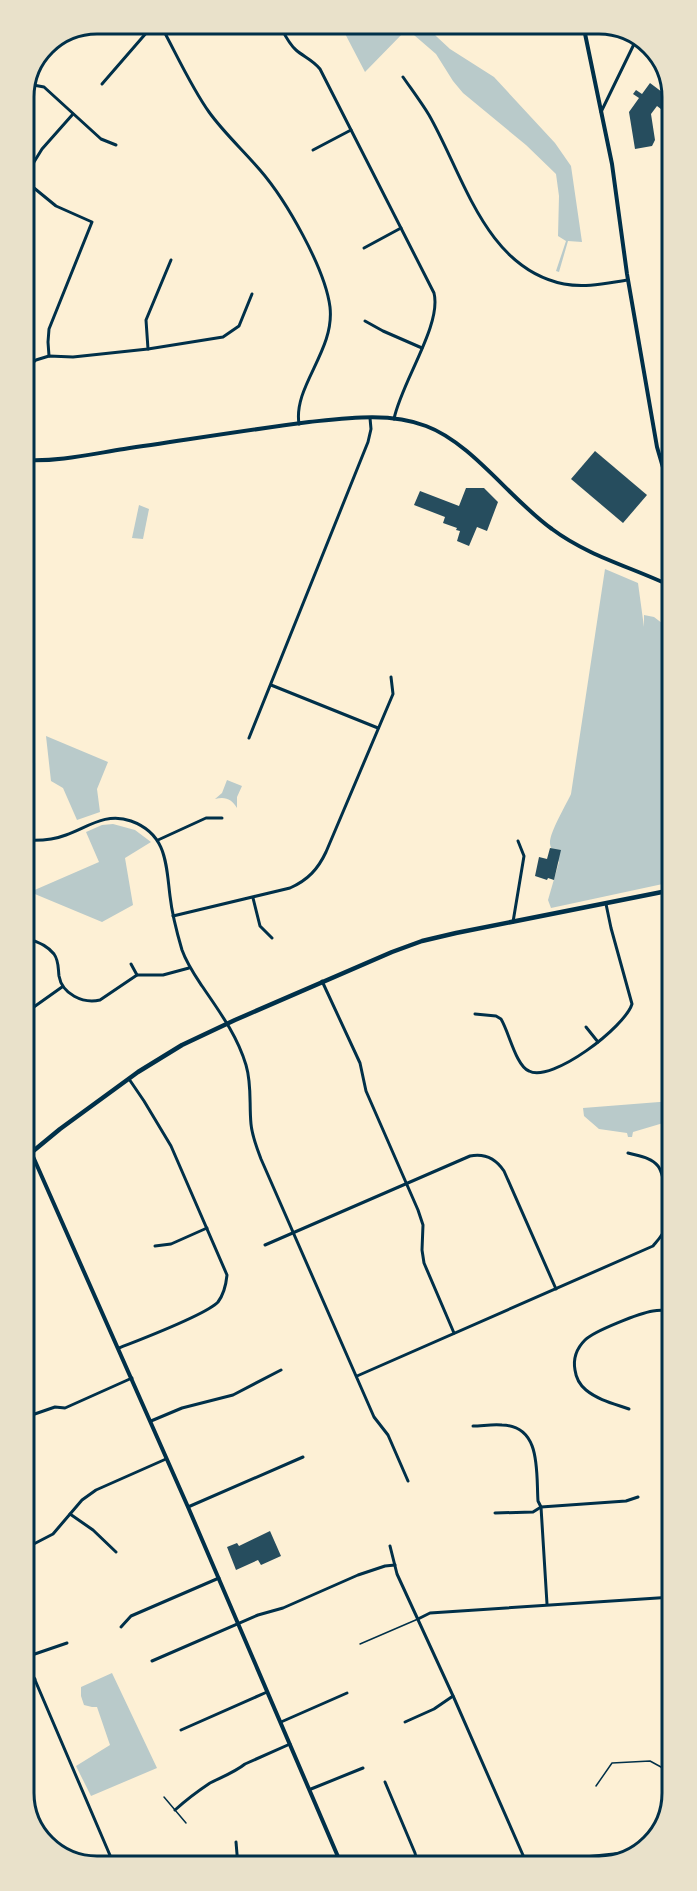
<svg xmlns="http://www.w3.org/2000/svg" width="697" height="1891" viewBox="0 0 697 1891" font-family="'Golos Text',sans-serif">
<rect width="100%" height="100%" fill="#fdf0d5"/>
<g fill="#b9caca">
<path d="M340,24H426L436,36L450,49L494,77L555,143L571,166L582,242L568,241L559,272L556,271L566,241L558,236L559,196L556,174L526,145L463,93L453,81L436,54L407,29L365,72Z"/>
<path d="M139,505L149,509L143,539L132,538Z"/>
<path d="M605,569L638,583L644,627V615L654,617L671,630L672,882L551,908L548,900L559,862C556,857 551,850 550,844C549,833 566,805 571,794Z"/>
<path d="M46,736L108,762L97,789L100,812L77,820L63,788L51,781Z"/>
<path d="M227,780L242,786L237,797V808C232,799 225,796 215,799L222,793Z"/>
<path d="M113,824L135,830L151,842L125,858L133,905L102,922L30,892L99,862L86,832L102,825Z"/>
<path d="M672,1101V1125L670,1121L633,1132L632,1137H628L627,1133L599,1129L584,1116L583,1108Z"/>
<path d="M112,1673L157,1768L91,1796L76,1766L110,1745L97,1707H92L84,1705L81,1696V1687Z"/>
</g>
<g fill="#264d5e">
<path d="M650,83L670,98V116L657,106L651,114L655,140L652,146L635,149L629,112L639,98L633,94L636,90L642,94Z"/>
<path d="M595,451L647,495L623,523L571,479Z"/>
<path d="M466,488H484L498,502L487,531L477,527L469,546L457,541L460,531L456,530L457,528L443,523L445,517L414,505L420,491L459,506Z"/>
<path d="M550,848L561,850L554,880L548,878L547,880L535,876L539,857L547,859Z"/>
<path d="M270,1531L281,1556L261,1565L258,1560L236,1570L227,1547L237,1543L239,1546Z"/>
</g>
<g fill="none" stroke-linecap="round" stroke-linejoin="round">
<g stroke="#003049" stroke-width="1.5">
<path d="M360,1644L418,1619"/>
<path d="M596,1786L612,1763L650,1761L661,1767L669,1780"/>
<path d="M164,1797L186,1823"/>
</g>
<g stroke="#003049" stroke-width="3">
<path d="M160,24C175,51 191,87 209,112C224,133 243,150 260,170C286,200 325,268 330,307C335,351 293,386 299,424"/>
<path d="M279,24C284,33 288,43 296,50C304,57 313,60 320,69L434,293C442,325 401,383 394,419"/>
<path d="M469,24C488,37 505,31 525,24"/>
<path d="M403,77C412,90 421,102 429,115C464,176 485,268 564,284C586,288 607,283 628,280"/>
<path d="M28,84L44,87L101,139L116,145"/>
<path d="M102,84L154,24"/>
<path d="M601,112L637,38"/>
<path d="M313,150L351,130"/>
<path d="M24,188H34L56,206L92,222L49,329L48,342L49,356"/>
<path d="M25,188L34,162L42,149L73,114"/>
<path d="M364,248L401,228"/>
<path d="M365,321L383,331L422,348"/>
<path d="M148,349L146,320L171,260"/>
<path d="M25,370L36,360L49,356L73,357L148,349L223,337L239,326L252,294"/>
<path d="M271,685L378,728"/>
<path d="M249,738L368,442L371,429L370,418"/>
<path d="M25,840C39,841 53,840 66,835C88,827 106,812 131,821C167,834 166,864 170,896C172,914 177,933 182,950C187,964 194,974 202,986C219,1011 237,1035 246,1065C252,1085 249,1104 251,1124C252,1136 257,1148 261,1159L374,1417L388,1435L408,1481"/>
<path d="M158,840L206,818H222"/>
<path d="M253,898L260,926L272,938"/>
<path d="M173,916L290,888C308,880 318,869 326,852L393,694L391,677"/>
<path d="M513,922L524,856L518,841"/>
<path d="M25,937C36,942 46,944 54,954C59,961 58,968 59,976C62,994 83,1004 100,1000L137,975H163L189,968"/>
<path d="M131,964L137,975"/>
<path d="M322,981L360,1063L366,1091L418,1210L423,1225L422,1250L424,1263L454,1333"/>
<path d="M475,1014L496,1016L501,1019C509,1032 516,1066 529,1071C552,1083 625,1027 632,1004L611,928L606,904"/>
<path d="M25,1017L31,1009L62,987"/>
<path d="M586,1027L598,1042"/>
<path d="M265,1245L470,1156C485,1153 496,1159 504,1171L556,1289"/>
<path d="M155,1246L171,1244L207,1228"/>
<path d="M119,1348C139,1340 206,1315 218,1302C224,1294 226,1285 227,1275L171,1146L144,1101L129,1079"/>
<path d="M357,1376L653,1246C658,1240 664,1234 666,1226C669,1215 665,1175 658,1166C651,1157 638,1156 628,1153"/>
<path d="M629,1409C615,1404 598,1400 586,1390C580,1385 576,1378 575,1370C573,1359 577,1348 585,1340C594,1331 640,1313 653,1311C660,1310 666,1310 672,1310"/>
<path d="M26,1417L55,1407L65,1408L132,1378"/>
<path d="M151,1421L182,1408L233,1395L281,1370"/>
<path d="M473,1426C482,1426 492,1424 502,1425C542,1426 536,1473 538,1501L541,1507L547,1604"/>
<path d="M188,1507L303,1457"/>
<path d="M495,1513L533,1512L541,1507L626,1501L638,1497"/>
<path d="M70,1514L93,1530L116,1552"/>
<path d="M390,1546L397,1574L454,1698L526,1862"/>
<path d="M26,1548L53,1534L82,1500L96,1490L166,1459"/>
<path d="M418,1619L430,1613L673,1597"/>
<path d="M121,1627L131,1616L219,1578"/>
<path d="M26,1657L67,1643"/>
<path d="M26,1659L115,1867"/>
<path d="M152,1661L258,1615L283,1608L358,1575L385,1566L395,1565"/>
<path d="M26,1683L35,1679"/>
<path d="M281,1722L347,1693"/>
<path d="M405,1722L434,1709L453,1696"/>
<path d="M181,1730L267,1692"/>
<path d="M385,1782L415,1853L418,1865"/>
<path d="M311,1789L363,1768"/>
<path d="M175,1810C186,1800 198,1791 210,1783C222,1777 235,1772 245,1764L290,1744"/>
<path d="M236,1842L238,1866"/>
</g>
<g stroke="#003049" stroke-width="4">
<path d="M583,24L612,164L627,274L657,447L671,495"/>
<path d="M25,460C57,462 92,454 124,449C186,440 247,430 309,422C347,418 390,412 426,426C472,443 511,500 552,529C588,556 631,567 671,586"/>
<path d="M31,1152L188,1507L342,1866"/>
<path d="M483,1865L580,1858L638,1852"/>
</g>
<path stroke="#003049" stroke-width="4.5" d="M26,1157L60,1129L138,1072L182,1045L235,1020L392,952L422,941L456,933L672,890"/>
</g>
<path d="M0 0H697V1891H0ZM97 34H599A63 63 0 0 1 662 97V1793A63 63 0 0 1 599 1856H97A63 63 0 0 1 34 1793V97A63 63 0 0 1 97 34Z" fill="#e9e1ca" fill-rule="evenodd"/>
<path fill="none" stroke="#003049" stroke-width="3" d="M97 34H599A63 63 0 0 1 662 97V1793A63 63 0 0 1 599 1856H97A63 63 0 0 1 34 1793V97A63 63 0 0 1 97 34Z"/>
</svg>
